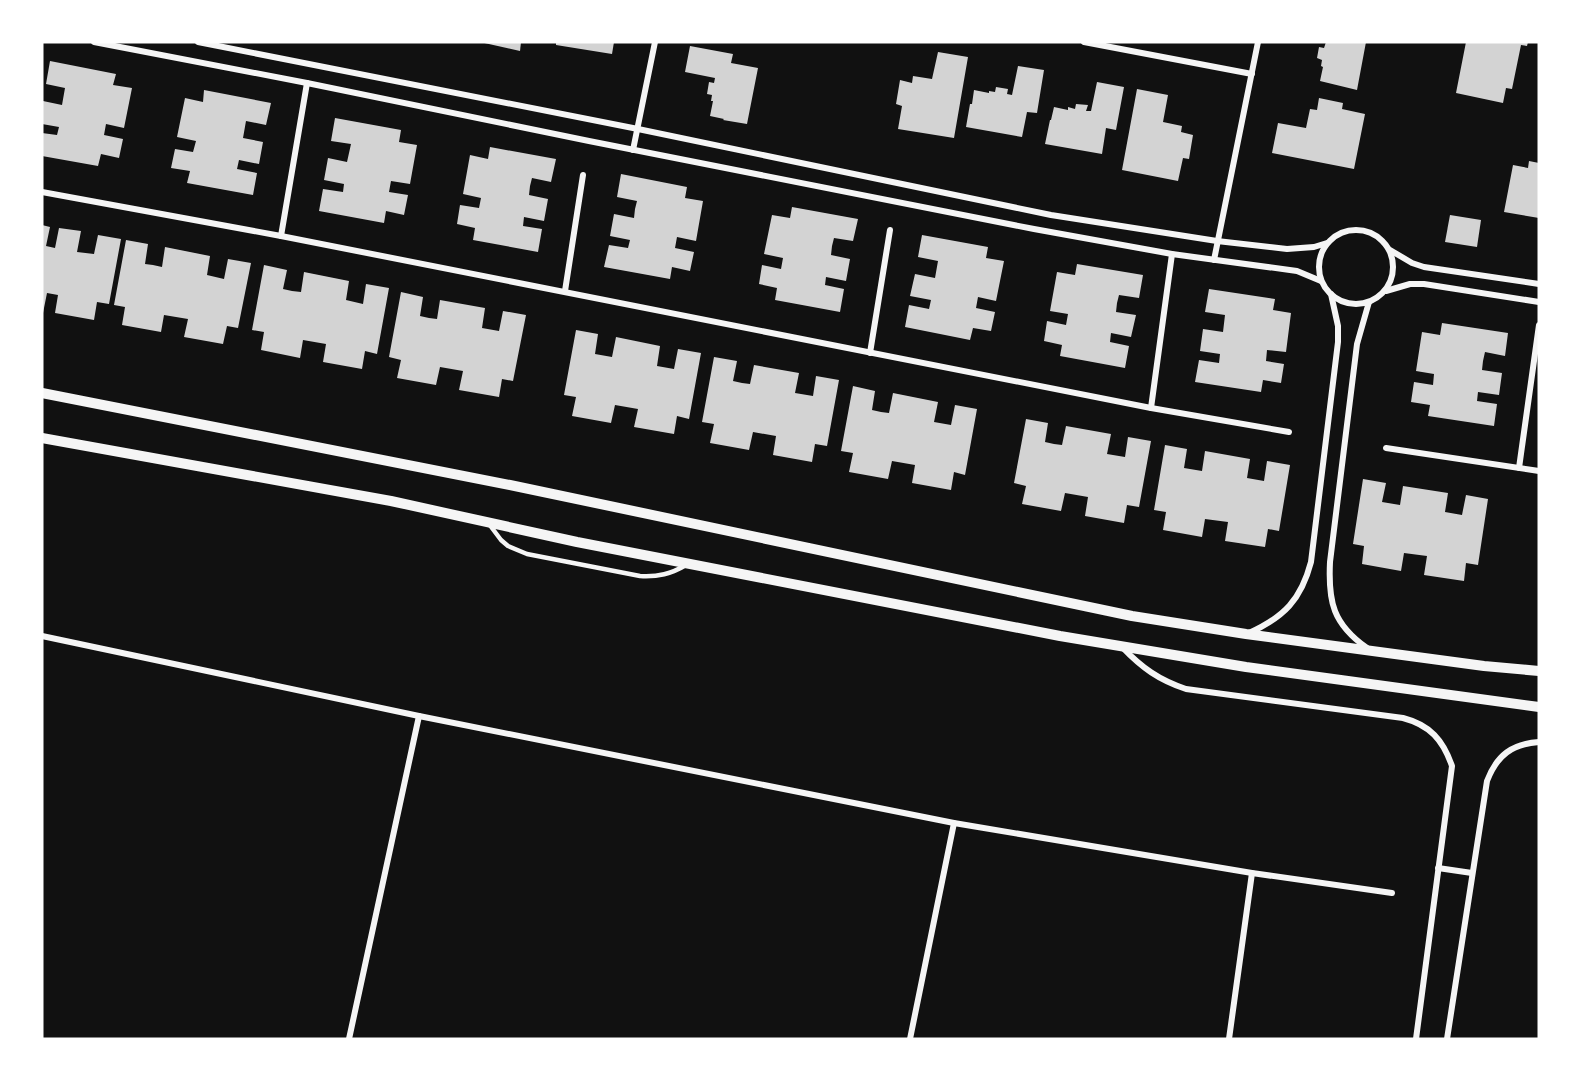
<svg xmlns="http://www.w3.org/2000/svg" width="1581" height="1081" viewBox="0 0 1581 1081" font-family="'Archivo Narrow',sans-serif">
<rect width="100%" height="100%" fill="#111"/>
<g fill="#d3d3d3">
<path d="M480,42H521L520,51Z"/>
<path d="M556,42H614L612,54L556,45Z"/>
<path d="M1326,42H1366L1357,90L1320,81L1323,67L1321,66L1322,60L1317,58L1319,47L1324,48Z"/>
<path d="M1466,42H1528L1527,46L1521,45L1512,89L1506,88L1503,103L1456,93Z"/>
<path d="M690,46L733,54L731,63L758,68L747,124L723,120L724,119L710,116L713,101H711L712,95L707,94L709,82L714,83L715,78L685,72Z"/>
<path d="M938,52L968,57L954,138L898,129L902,106L896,104L900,80L912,83L913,76L932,79Z"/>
<path d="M50,61L116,74L113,85L132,88L124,128L106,124L104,135L123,139L119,158L101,154L98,166L42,156V133L57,135L59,127L42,124L43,101L62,105L65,88L46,84Z"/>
<path d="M1018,66L1044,70L1037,113L1027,112L1022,137L966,127L970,104H972L974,90L989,93V91L995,92L996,87L1008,89L1007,94L1012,95Z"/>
<path d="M1097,82L1124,87L1116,130L1106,128L1102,154L1045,144L1050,120H1051L1054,107L1068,110V107L1075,109L1076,104L1088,105L1086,111H1091Z"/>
<path d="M1137,89L1168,95L1163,122L1182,126L1181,132L1193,135L1189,159L1183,158L1178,181L1122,170Z"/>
<path d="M204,90L271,103L266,125L246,121L243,138L263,142L259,164L239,160L237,169L257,173L253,195L187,183L190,171L171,168L175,149L193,152L196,141L177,137L185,98L203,102Z"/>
<path d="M1319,98L1343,103L1342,109L1365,114L1354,169L1272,153L1278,123L1306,128L1310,109L1317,110Z"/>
<path d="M335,118L401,130L399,142L417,145L410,184L391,181L389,192L408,195L404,215L386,211L384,223L319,211L323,189L343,192L344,184L324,180L328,158L347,162L351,144L331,141Z"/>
<path d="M490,147L556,159L551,182L532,178L530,186L529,195L548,199L544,221L524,217L523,226L542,229L538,252L473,240L475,228L457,224L460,205L479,208L481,198L463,194L470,155L488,159Z"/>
<path d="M1529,161L1539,163V218L1504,212L1513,165L1528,168Z"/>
<path d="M621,174L687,187L685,198L703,201L696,241L677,237L675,248L694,252L690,271L672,267L670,279L604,267L609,245L628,248L630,240L610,236L614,214L634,218L635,209L637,201L617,197Z"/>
<path d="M792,207L858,219L853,241L834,238L832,246L831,255L850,259L846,281L826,277L825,285L844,289L840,312L775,300L777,288L759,284L762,265L781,269L783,258L764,254L772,215L790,218Z"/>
<path d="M1450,215L1481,220L1477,247L1445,242Z"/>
<path d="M42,225L50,227L46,246L55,248L59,228L81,231L77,252L94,254L98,235L121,239L109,304L97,302L94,320L55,313L58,295L47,293L43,313H42Z"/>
<path d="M922,235L988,247L986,258L1004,261L996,301L978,297L976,308L995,312L991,331L973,328L970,340L905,327L909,305L929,309L931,300L910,296L915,274L935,278L938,261L918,257Z"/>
<path d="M126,240L148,244L145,264L153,265L162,267L165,247L210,256L207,275L224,279L228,259L251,263L238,328L227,326L223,344L184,337L188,319L164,315L161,332L122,325L125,307L114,305Z"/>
<path d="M1077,264L1143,275L1139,298L1119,295L1117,303L1116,312L1136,315L1131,337L1111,333L1110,342L1129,346L1125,368L1060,356L1062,345L1044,341L1047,321L1066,325L1068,314L1050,311L1057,272L1075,275Z"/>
<path d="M264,265L287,270L283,289L292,291L301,292L304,272L349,281L346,300L363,304L366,284L389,288L377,354L365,351L362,369L323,362L326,344L303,340L300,358L261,350L264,332L252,330Z"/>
<path d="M1209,289L1275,299L1273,310L1291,313L1286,352L1267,350L1266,361L1284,364L1281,383L1263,380L1261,392L1195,382L1199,360L1219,363L1220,354L1200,351L1203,329L1223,332L1225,315L1205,312Z"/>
<path d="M401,292L423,297L420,316L429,318L437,319L440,300L485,308L482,328L499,331L503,311L526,315L513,381L502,379L499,397L459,390L463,371L440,367L436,385L397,378L401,360L389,357Z"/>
<path d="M1442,323L1508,333L1505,356L1485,352L1483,361L1482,370L1502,373L1499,395L1478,392L1477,401L1497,404L1494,426L1428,416L1430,405L1411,402L1414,382L1433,385L1434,374L1416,371L1422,332L1440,335Z"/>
<path d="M576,330L598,334L595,354L612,357L616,337L660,346L657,366L674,369L678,349L701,353L689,419L677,416L674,434L634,427L638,409L615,405L611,423L572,416L576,397L564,395Z"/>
<path d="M714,357L737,361L733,381L742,383L750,384L754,365L799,373L795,393L813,396L816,376L839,380L827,446L815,444L812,462L773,455L776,436L753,432L749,450L710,443L714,424L702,422Z"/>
<path d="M853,386L875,391L872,410L881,412L889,413L893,393L938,402L934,422L951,425L955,405L977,409L965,475L954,472L951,490L912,483L915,465L892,461L888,479L849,472L853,453L841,451Z"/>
<path d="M1026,419L1048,423L1045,442L1054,444L1062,445L1066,426L1111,434L1107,454L1125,457L1128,437L1151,441L1139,507L1127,505L1124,523L1085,516L1088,497L1065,493L1061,511L1022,504L1026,486L1014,483Z"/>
<path d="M1165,445L1187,449L1184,468L1202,471L1205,451L1250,459L1247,478L1264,481L1267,461L1290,465L1279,531L1268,529L1265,547L1225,541L1228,522L1205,519L1202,537L1163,530L1166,512L1154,510Z"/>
<path d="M1363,479L1386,483L1382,502L1400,505L1403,486L1448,493L1445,512L1462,515L1466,495L1488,499L1478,565L1466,563L1464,581L1424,575L1427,556L1404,553L1401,571L1362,564L1364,546L1353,544Z"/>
</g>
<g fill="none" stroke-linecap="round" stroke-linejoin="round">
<path stroke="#f5f5f5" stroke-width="4.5" d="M489,524L501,540L508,546L527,554L640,576C658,577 671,574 686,565"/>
<g stroke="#f5f5f5" stroke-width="6">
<path d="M94,42L307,83L589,141L1034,229L1172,254L1297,271L1321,281"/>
<path d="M198,42L638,129L1051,215L1217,241L1287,249L1314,247L1327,243"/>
<path d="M1084,42L1252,74"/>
<path d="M633,150L655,42"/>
<path d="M42,192L281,236L1151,408L1289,432"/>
<circle cx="1356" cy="267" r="37"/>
<path d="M281,236L307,83"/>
<path d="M1390,250L1412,263L1424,267L1539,284"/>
<path d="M1214,260L1258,42"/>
<path d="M565,291L583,175"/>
<path d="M1386,291L1410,284H1424L1539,302"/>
<path d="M870,353L890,230"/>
<path d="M1151,408L1172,254"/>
<path d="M1386,448L1539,471"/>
<path d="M1519,468L1539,325"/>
<path d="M1249,633C1284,617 1301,600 1311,562L1338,342V326L1331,294"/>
<path d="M42,636L419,716L954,823L1252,873L1392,893"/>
<path d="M1122,647C1142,668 1159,680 1186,689L1403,718C1430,725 1443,740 1452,766L1416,1039"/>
<path d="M1367,648C1333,624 1328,602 1330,562L1357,344L1369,302"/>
<path d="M1438,868L1472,873"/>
<path d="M349,1039L419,716"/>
<path d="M910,1039L954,823"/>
<path d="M1229,1039L1252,873"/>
<path d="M1447,1039L1487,781C1497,755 1512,744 1539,742"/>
</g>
<g stroke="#f5f5f5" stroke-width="10">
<path d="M42,393L510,485L1132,616L1246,634L1484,666L1539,671"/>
<path d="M42,438L391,501L577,542L1060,636L1246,667L1539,707"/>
</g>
</g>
<rect width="1581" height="1081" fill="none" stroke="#ffffff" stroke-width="87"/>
</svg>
